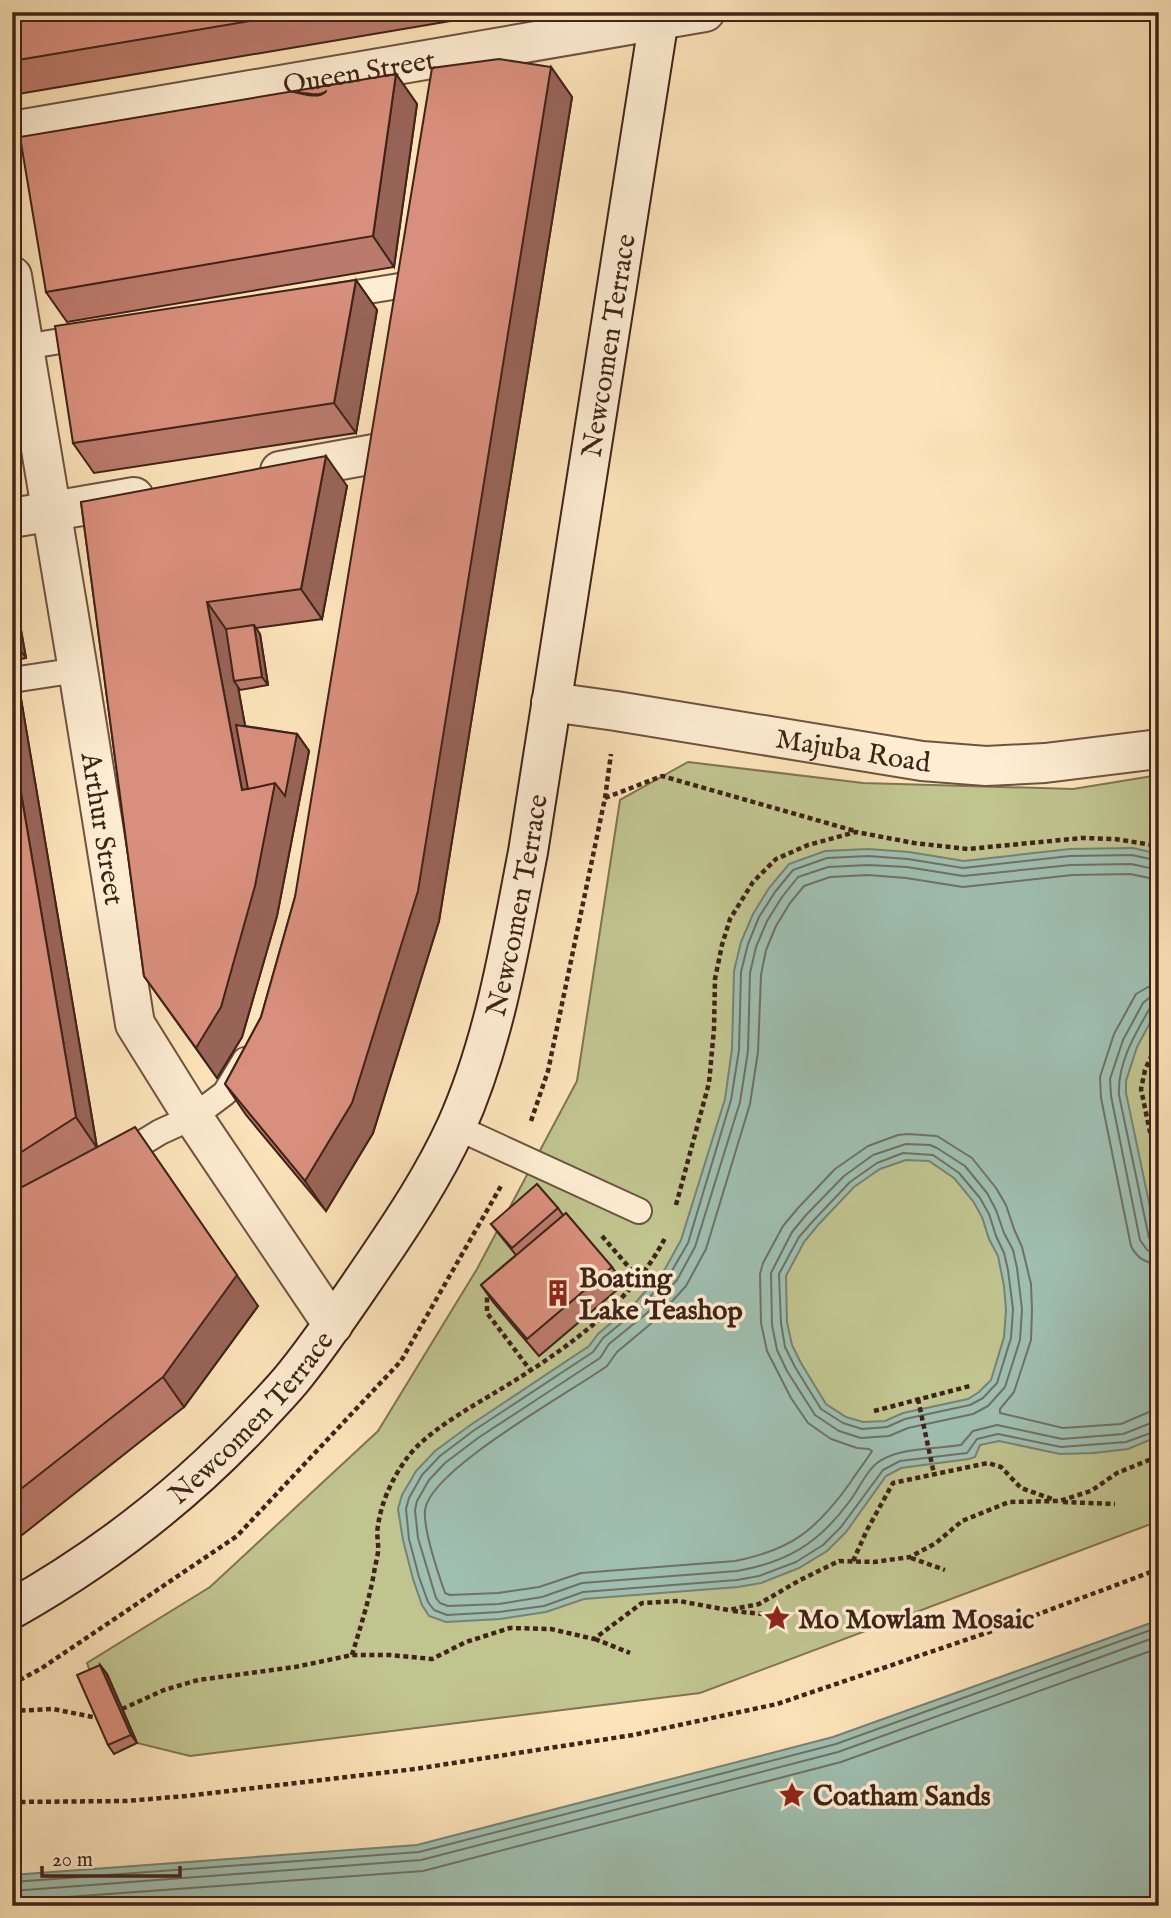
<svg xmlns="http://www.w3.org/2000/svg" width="1171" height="1918" viewBox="0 0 1171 1918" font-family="'IM FELL English',serif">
<rect width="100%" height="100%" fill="#fde4ba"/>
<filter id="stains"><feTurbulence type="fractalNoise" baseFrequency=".00286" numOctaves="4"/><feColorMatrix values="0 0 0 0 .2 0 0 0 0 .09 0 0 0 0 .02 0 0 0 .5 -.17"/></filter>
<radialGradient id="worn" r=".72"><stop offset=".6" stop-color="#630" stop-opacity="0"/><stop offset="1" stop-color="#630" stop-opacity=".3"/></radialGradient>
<path fill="#c0c48f" stroke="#807454" stroke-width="2" d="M688,762L863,783L1073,789L1159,775V1521L700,1693L190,1756L137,1743L107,1674L93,1680L87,1663L210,1587L378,1431L477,1269L577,1081L620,800Z"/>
<g fill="#9fbfb0" stroke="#798173" stroke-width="2" fill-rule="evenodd">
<path d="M1133,848L1159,854V1006L1137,1047L1126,1081V1093L1159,1250V1436L1128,1449L1094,1453L1060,1454L999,1441L980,1445L975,1457L969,1459L901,1468L886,1476L846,1532L827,1551L799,1568L761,1583L738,1587L584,1599L546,1612L500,1619L446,1622L429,1616L422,1605L413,1579L403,1540L398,1509L402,1495L416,1471L435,1451L469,1426L589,1346L598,1334L636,1302L665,1269L681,1240L725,1099L732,1049L734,971L741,942L753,914L769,888L789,864L825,851L868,849L909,852L964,861L1070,849ZM906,1160L929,1161L954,1178L973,1201L982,1217L989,1239L998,1256L1004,1286L1006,1310L1004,1337L991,1380L979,1392L968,1399L903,1413L885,1421L863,1422L846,1417L826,1404L801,1363L792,1345L787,1322L786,1276L804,1242L818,1225L854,1187L880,1169Z"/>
<path d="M1159,1620V1906H12V1875L417,1845L833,1737Z"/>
</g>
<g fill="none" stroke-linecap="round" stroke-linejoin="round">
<g stroke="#6f7164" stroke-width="2">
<path d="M1159,861L1132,855L1070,856L963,868L908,859L868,856L827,858L793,870L775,892L759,917L748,944L741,972L739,1050L731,1100L688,1243L670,1274L641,1307L603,1338L593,1352L473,1431L440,1456L422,1475L409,1498L406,1509L409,1539L419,1577L428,1602L434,1610L447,1615L499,1612L544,1606L583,1592L737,1580L759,1576L796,1562L823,1545L841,1527L883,1470L900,1461L967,1453L977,1439L998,1434L1061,1447L1126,1442L1159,1430"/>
<path d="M1159,870L1131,864L1071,865L963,876L907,867L868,865L828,867L798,877L782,897L767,921L756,947L750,973L748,1051L740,1102L695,1247L677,1280L647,1313L609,1344L600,1358L478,1438L445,1463L429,1480L417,1501L415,1510L418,1538L436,1598L440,1603L448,1606L499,1604L542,1597L582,1583L737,1571C787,1562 818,1544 849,1502C857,1492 867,1470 877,1463C898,1447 936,1449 961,1445L973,1431L997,1425L1062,1439L1123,1434L1151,1423L1159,1422"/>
<path d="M1159,880L1130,874L1072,875L963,887L906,878L868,875L830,877L804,886L790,903L776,926L766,950L761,975L758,1052L750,1104L706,1249L686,1286L654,1321L617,1352L607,1366C571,1392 430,1469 425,1510C423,1530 438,1573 445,1593L450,1595L498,1593L539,1587L581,1573L735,1561C792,1550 817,1529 850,1483C857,1472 866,1461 872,1451L869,1449L857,1448L831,1439L808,1423L791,1398L767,1351L761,1323L760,1274L763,1263L783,1226L798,1208L835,1169L868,1146L898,1135L908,1134L937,1136L972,1158L996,1188L1006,1205L1014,1229L1022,1247L1031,1284L1032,1310L1031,1340L1014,1392L1000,1409V1413L1063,1428L1121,1424L1149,1412L1159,1411"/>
<path d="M1159,985L1148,987L1136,994L1114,1034L1100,1077L1101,1098L1131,1246C1137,1258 1145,1263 1159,1264"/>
<path d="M1159,996L1150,997L1143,1003L1123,1040L1110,1079L1111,1096L1140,1240L1147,1250L1159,1253"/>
<path d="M1159,1005H1154L1150,1008C1135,1034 1117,1064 1119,1095L1149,1238L1153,1243L1159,1244"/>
<path d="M906,1144L930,1145L937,1148L965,1166L987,1193L996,1210L1004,1233L1013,1250L1017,1268L1022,1309L1020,1340L1005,1387L988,1406L973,1414L908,1428L889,1436L861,1438L839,1431L815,1415L787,1371L777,1350L772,1325L771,1273L792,1232L806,1215L844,1176L873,1155Z"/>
<path d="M903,1153L933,1155L959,1173L980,1198L989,1214L996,1236L1004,1253L1008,1270L1013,1309L1011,1338L997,1383L983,1398L970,1405L905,1419L887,1427L862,1429L843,1423L821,1409L795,1367L785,1347L781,1323L779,1274L799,1237L813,1221L850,1182L877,1163Z"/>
<path d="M12,1882L419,1852L836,1744L1159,1627"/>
<path d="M12,1891L421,1860L838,1752L1159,1636"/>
<path d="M12,1901L423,1871L841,1762L1159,1648"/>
</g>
<defs>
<g id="lane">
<path d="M331,297L399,286"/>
<path d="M12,349L91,336"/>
<path d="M12,680L78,670"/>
<path d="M456,1127L639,1211"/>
<path d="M116,1159L160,1132L193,1117L225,1093L245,1060"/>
</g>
<g id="street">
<path id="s1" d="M12,131L705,12"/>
<path id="s2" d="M12,276L78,670L135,1024L193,1117L333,1325"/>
<path d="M280,471L374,454"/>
<path d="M12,518L134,497"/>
<path id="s3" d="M551,702L616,711L922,761L986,766L1045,763L1159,749"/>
</g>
<g id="secondary">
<path id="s4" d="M12,1609C104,1557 188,1492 260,1414C272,1401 284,1389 295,1375C324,1339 349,1301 375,1263C405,1219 434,1175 456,1127C495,1040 510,944 528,852L660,12"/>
</g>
</defs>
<use href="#lane" stroke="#6e5340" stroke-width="28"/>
<use href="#street" stroke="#6e5340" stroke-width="42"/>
<use href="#secondary" stroke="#3f2318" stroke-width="42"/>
<g stroke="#3f2318" stroke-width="4.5" stroke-dasharray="5 3.5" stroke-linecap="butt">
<path d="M605,798L662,776L855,831"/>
<path d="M1159,1039L1145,1070L1141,1089L1159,1175"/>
<path d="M531,1121L548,1071L605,798L611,754"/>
<path d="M676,1205L709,1083L714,1029L715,979L722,945L730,919L753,882L776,859L808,845L856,832L914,843L968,849L1082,838L1115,839L1159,846"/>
<path d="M602,1236L639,1279"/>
<path d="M492,1291L487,1296V1313L531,1371"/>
<path d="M918,1399L934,1474"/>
<path d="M874,1411L970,1386"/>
<path d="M1063,1502L1115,1504"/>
<path d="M911,1558L945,1570"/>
<path d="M853,1561L867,1530L893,1483L988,1463L1001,1467L1021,1488L1055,1500"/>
<path d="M733,1611L762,1614"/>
<path d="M595,1639L630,1653"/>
<path d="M352,1655C360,1628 369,1601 374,1573C375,1566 377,1559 378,1552C379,1544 376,1535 378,1526C381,1502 393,1477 407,1458C425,1433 469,1408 496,1392C559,1354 632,1305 666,1236"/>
<path d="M12,1684L42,1668L237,1536L401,1361L501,1186"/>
<path d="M122,1709L164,1690L198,1680L295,1667L352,1655H390L432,1659L466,1642L510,1628L551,1629L594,1639L642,1603L679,1601L728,1610L759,1604L800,1580L839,1561L874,1562L910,1557L936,1543L962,1521L1009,1502L1059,1501L1091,1491L1117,1473L1159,1456"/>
<path d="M12,1711L53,1709L98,1718"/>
<path d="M12,1802L126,1801L186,1796L415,1769L633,1735L777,1704L1001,1628L1159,1569"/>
</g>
<use href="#lane" stroke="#feedd2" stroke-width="24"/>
<use href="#street" stroke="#feedd2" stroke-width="38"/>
<use href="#secondary" stroke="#feedd2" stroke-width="38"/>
</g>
<g fill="#bb7b6c" stroke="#3f2318" stroke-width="2">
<path d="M12,12H504L12,95Z"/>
<path d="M551,67L572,97L439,921L373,1133L326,1211L246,1115L225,1084L261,1017L295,897Z"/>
<path d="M396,74L417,104L394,267L67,322L46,292Z"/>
<path d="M356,280L377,310L356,433L94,473L73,443Z"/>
<path d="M347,486L322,619L256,628L260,634L268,685L240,690L238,687L245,726L297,734L309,751L277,916L242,1037L217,1078L144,976L81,502Z"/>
<path d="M12,580L26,658L12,661Z"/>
<path d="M12,681L20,693L97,1147L258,1306L184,1407L12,1543Z"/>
<path d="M558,1208L563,1215L612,1267L624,1284L539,1356L493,1302L481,1285L516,1255L491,1224Z"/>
<path d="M100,1665L107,1674L137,1743L114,1754L108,1745Z"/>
</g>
<g fill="#986458" stroke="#3f2318" stroke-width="2">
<path d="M551,67L572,97L439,921L373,1133L326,1211L305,1181Z"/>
<path d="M396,74L417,104L394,267L373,236Z"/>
<path d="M356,280L377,310L356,433L334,403Z"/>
<path d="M326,456L347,486L322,619L301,589Z"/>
<path d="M12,580L26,658L12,639Z"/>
<path d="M207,602L228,632L234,681L238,687L259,802L242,790Z"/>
<path d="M254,625L260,634L268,685L262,677Z"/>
<path d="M12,681L20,693L97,1148L76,1117L12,740Z"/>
<path d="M297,734L309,751L277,916L242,1037L217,1078L196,1048L275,783Z"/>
<path d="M135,1127L258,1306L184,1407L163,1377Z"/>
<path d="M100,1665L107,1674L137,1743L131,1735Z"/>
</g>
<g fill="#d98f7d" stroke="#3f2318" stroke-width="2">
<path d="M12,12H304L12,61Z"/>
<path d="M499,59L551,67L418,891L352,1103L305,1181L225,1084L261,1017L295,897L432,68Z"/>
<path d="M396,74L373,236L46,292L20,137Z"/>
<path d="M356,280L334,403L73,443L55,326Z"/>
<path d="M326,456L301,589L207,602L242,790L275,783L255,886L221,1007L196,1048L144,976L81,502Z"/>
<path d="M254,625L262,677L234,681L226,629Z"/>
<path d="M236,725L297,734L285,796L275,783L248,789Z"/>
<path d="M12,740L76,1117L12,1158Z"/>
<path d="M135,1127L237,1275L163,1377L12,1496V1193L20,1188Z"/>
<path d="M537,1184L558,1208L512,1248L491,1224Z"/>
<path d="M566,1213L612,1267L527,1339L481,1285Z"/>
<path d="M100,1665L131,1735L108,1745L77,1675Z"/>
</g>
<defs>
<symbol id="building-bare" viewBox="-9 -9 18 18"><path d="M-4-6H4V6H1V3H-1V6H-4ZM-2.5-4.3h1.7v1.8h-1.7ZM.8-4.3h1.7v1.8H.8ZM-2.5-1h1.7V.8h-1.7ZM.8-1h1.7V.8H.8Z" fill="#8f2418" stroke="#feedd2" stroke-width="2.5" paint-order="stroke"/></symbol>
<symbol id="sight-bare" viewBox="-9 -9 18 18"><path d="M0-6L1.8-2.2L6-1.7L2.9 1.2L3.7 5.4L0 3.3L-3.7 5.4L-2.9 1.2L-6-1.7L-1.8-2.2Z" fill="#8f2418" stroke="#feedd2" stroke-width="2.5" paint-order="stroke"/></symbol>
</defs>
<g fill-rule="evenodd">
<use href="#building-bare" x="539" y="1274" width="38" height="38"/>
<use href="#sight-bare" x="758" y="1599" width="38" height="38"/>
<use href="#sight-bare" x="773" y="1776" width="38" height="38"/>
</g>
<g text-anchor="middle" stroke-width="7" stroke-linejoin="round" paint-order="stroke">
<g font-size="28" fill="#3f2318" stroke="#feedd2">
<text dy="10" stroke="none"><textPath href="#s1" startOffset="352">Queen Street</textPath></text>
<text dy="10" stroke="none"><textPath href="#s4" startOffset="1463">Newcomen Terrace</textPath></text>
<text dy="10" stroke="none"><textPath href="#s3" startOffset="306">Majuba Road</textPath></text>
<text dy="10" stroke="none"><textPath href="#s2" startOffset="560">Arthur Street</textPath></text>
<text dy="10" stroke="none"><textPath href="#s4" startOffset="896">Newcomen Terrace</textPath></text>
<text dy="10" stroke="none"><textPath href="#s4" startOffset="308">Newcomen Terrace</textPath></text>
</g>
<g font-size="28" font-weight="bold" fill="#3f2318" stroke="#feedd2" text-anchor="start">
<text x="579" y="1287">Boating<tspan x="579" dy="32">Lake Teashop</tspan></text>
<text x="798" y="1628">Mo Mowlam Mosaic</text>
<text x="813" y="1805">Coatham Sands</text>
</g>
</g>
<rect width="1171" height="1918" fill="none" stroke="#fde4ba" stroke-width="42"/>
<rect x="14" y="14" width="1143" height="1890" fill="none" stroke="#3f2318" stroke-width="3.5"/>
<rect x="21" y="21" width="1129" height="1876" fill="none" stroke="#3f2318" stroke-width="2"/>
<path d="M42 1866v10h138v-10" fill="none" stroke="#3f2318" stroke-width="3.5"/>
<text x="52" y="1866" font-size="21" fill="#3f2318" stroke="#feedd2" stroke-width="5" paint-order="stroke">20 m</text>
<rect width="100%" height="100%" filter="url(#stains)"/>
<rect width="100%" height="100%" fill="url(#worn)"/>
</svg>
